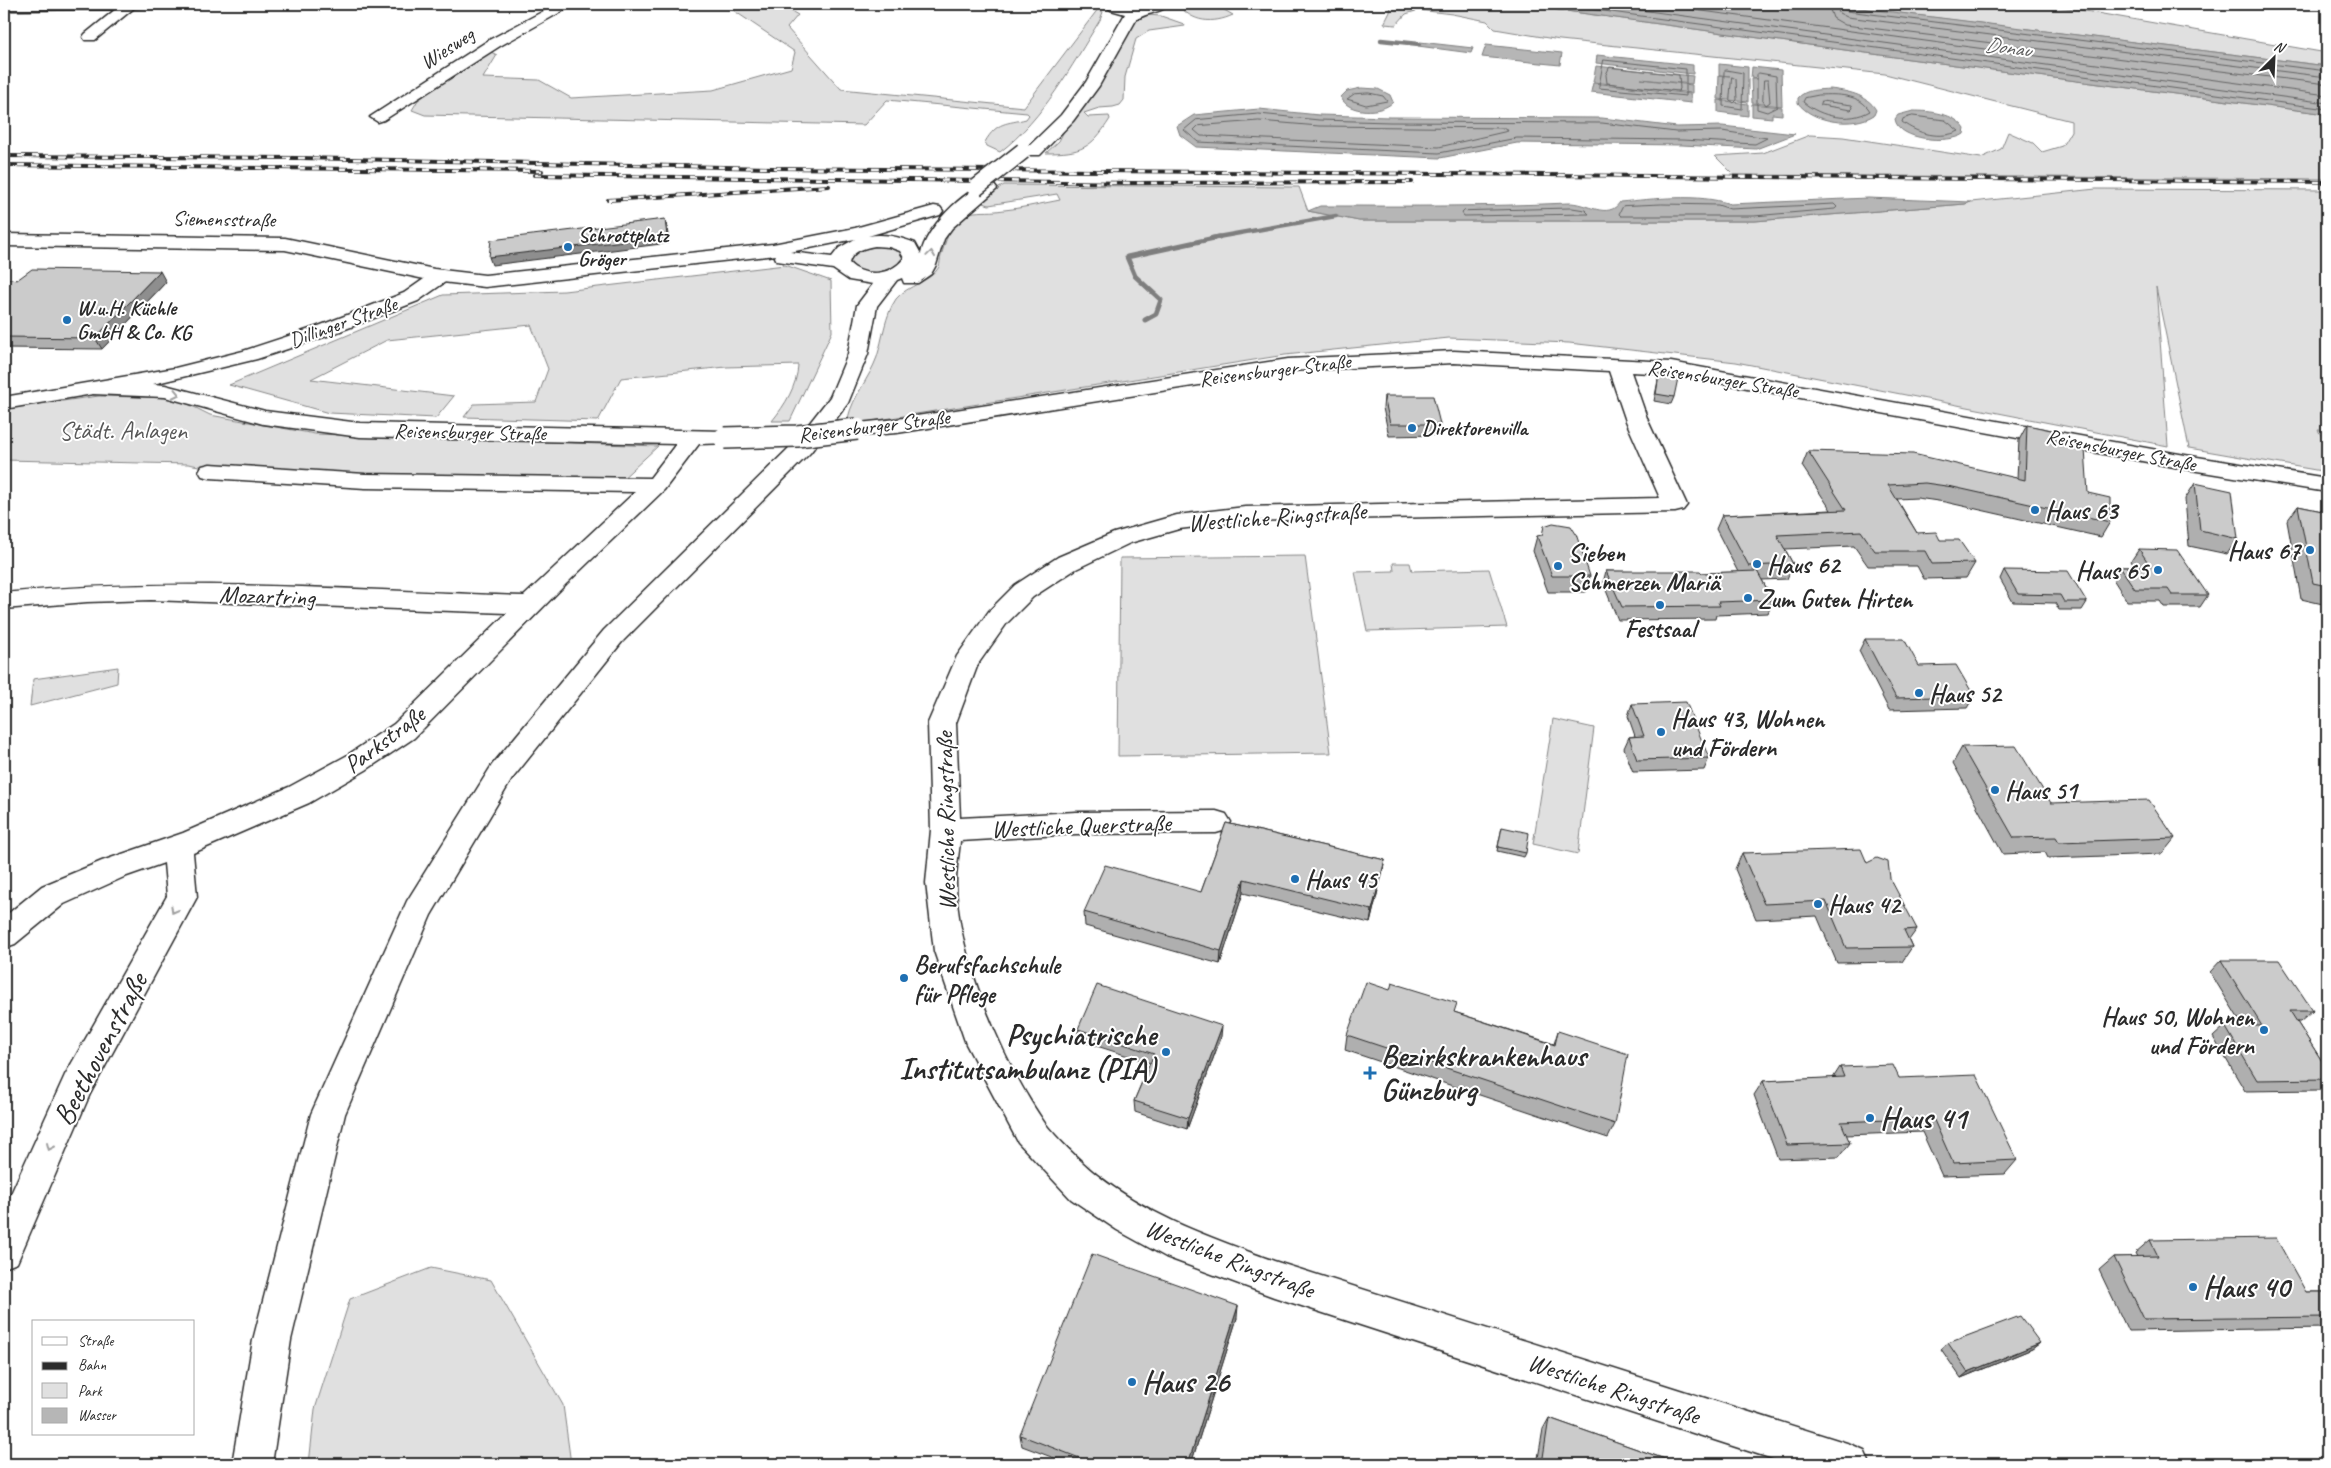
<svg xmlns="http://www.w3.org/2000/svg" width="2331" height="1468" viewBox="0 0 2331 1468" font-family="Caveat,sans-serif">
<rect width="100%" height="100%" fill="#fff"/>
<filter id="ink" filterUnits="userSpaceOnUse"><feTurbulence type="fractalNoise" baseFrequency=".02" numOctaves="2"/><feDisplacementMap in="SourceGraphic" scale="10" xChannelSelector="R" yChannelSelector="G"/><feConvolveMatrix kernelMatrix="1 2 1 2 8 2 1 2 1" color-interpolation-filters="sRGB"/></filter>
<g filter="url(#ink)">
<g fill="#e0e0e0" stroke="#868686">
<path d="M724,4H779L798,15L787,28L841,89L1024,107L1098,9L1103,12L1100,20C1071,67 1044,118 1000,152L987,146L985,142C997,121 1007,124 1026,119L1029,115L1027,113L887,100L864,125L425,115L412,110L418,100L489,51L497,55L483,78L539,80L571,98L713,90L791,68L795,52Z"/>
<path d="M1178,4H1214L1233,15C1213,24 1192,23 1178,4Z"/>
<path d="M1391,4H1516L1902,58L2327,114V179L1734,175L1715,156L1763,153L1810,135L1843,137L1981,158L2001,149L2008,132L2033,143L2042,152L2062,146L2071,131V121L1885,74L1560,40L1495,29L1487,21L1452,14L1419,10L1406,14L1396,25L1384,24L1390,12Z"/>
<path d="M1825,4H2045L2327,53V66Z"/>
<path d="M1148,15L1161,16L1184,24L1185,26L1149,31L1136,39L1125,77L1124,100L1120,105L1113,107L1099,108L1084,113L1088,117L1109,116L1110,119C1091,149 1081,153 1046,153L1059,141L1065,129L1095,91L1134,20Z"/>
<path d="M1004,185L1299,187L1308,211L1359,221H1755L1965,204L1971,202L2096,189L2327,190V430H2318L2327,446V472L2189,448L2156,287L2168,446L1736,362L1569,343L1449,338L1285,355L866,422L848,418C853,396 869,379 877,357C883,338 885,315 896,299C907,285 931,282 939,267C940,264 940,259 941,256C945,243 950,224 962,216C972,210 985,212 996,211C1018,209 1039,204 1060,200L1057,194L989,205L981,202L982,198Z"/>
<path d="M881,245L902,251L904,260C890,271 864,281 851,263V259L858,251Z"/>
<path d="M785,265L831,281L832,332L790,421H772C785,405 797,386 798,365L726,367L621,378L598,421L464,417L474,404L536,402L548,369L531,325L387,340L311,379L454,396L436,418L329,413L229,385L443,295L564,291Z"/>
<path d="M99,396L176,398L210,415L315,434L658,446L619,482L254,476L188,464L4,460V409Z"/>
<path d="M1305,556L1331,753L1118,756L1120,558Z"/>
<path d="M1393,563H1410L1412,571L1489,569L1507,627L1367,631L1355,572L1394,571Z"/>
<path d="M118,667L117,683L30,706L33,679Z"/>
<path d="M1553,719L1594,728L1578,854L1533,844Z"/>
<path d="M431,1268L491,1280L563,1405L571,1464H309L315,1409L350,1299Z"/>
</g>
<g fill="#b6b6b6" stroke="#7e7e7e">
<path d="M1516,4H1828L2327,66V114L1902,58Z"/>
<path d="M1420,42L1473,48L1471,53L1418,46Z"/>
<path d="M1486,45L1562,53L1560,65L1482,57Z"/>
<path d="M1597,55L1693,65V74L1596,63Z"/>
<path d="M1719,64L1748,67V102L1718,99L1719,75L1730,76L1719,75Z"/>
<path d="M1596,66L1693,76L1692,84L1641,79L1692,85V93L1593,82Z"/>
<path d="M1752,67L1781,70L1782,106L1752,103L1751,79H1758L1751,78Z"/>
<path d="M1593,83L1691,94V103L1591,92Z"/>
<path d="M1361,88L1378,89L1390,95L1393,102C1382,114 1347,114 1341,97L1347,91Z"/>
<path d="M1830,89C1846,91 1867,94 1876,110L1874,115C1854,128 1813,123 1798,103V98C1806,89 1818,90 1830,89Z"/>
<path d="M1718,100L1748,104V116L1718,112Z"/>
<path d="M1752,104L1782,107V115L1772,114V118L1752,116Z"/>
<path d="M1259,109L1319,115L1390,117L1602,118L1677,127L1722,126L1795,134L1756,149L1682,145L1517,143L1440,158L1196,147L1180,135L1177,126L1194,115Z"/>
<path d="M1913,111C1930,111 1955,113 1965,129L1964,134C1950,144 1898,141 1895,119L1898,115Z"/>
<path d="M1868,198L1971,202L1965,204L1755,221H1359L1308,211L1320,206C1403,206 1485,207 1568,203C1586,202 1608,221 1620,202C1652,199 1699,193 1730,204Z"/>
</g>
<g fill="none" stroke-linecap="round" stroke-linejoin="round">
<g stroke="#636363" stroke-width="1">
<path d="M1552,4L2327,109"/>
<path d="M1596,4L2327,103"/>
<path d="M1650,4L2327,95"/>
<path d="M1828,4L1833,18L1845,25L2327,84"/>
<path d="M1836,4L1839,13L1847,17L2327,77"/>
<path d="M1842,4L1843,9L1847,11L2327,71"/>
<path d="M1604,60L1686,69V96L1599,88Z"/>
<path d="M1610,67L1679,75L1680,89L1678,91L1607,83L1606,75Z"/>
<path d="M1726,70L1743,73L1742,109L1723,106L1724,72Z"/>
<path d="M1759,73L1776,76L1777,107L1767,112L1757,109V75Z"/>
<path d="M1732,77L1736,79L1737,100L1734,103L1730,100Z"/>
<path d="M1764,80H1768L1770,102L1766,105L1763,101Z"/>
<path d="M1369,93L1383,96L1387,101L1366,105L1347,99L1354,94Z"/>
<path d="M1819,95C1837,94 1860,94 1870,111C1849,123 1821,117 1803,102L1805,98Z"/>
<path d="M1822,101L1852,105L1853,108L1851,110L1821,105Z"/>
<path d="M1259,114L1319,120L1390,122L1602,123L1676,132L1722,131L1767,138L1755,144L1682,140L1517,138L1439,153L1198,142L1184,130L1196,120Z"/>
<path d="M1913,116L1945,120L1959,131C1940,140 1918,134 1902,122L1903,119Z"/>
<path d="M1259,121L1319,126L1506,128L1508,131L1439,147L1201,136L1194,130L1198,126Z"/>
<path d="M1662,204L1718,205L1730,209L1834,204L1837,207L1835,209L1754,216H1621L1619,214L1623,206Z"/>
<path d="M1572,208L1585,210L1589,214L1464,216L1462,213L1464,211Z"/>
</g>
<g stroke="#7e7e7e" stroke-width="4.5">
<path d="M1381,40L1419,44"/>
<path d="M1212,238L1336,216"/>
</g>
<path stroke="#7e7e7e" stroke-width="5" d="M1145,320L1156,314L1161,300L1135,276L1127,257L1219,237"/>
<defs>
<g id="minor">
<path d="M4,4H148L146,7L134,8L95,40H85L83,37L85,34L116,9L4,10Z"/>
<path d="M557,4H575L500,46L384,120L378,122L370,117L489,40Z"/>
<path d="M441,270L448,272L451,276L448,280L418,301L330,335L257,359L153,384L165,385L265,411L360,423L724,431L732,433L735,438L732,443L699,444L664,490L566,584L414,738L366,770L309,803L193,853L197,897L90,1094L17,1263L4,1268V1209L65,1075L167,896L164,863L124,877L64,904L15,944L4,948V917L42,886L102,861L183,833L289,787L346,756L394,724L507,613L151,600L87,602L4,609V593C176,576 351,590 524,596L635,492L365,488L210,478L202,476L199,471L202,466L210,464L365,474L650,478L676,444L360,437L263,424L165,397L93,394L4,409V397L175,368L243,351L316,327L404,293L434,272Z"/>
<path d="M1454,351L1671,362L2185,455L2327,478V492L2185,469L1671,374L1631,372L1648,421L1687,505L1683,510L1675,512L1245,521L1179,529L1130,543L1076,569L1033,597L1007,623L978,664L956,723L960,818L1076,812L1216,811L1226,814L1231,822L1226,830L1216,833L1076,834L960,841C959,854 956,868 956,882C956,953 1002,1060 1042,1119C1050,1132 1084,1165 1097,1175C1150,1217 1212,1238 1274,1261L1850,1444L1864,1450L1870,1464H1788L1274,1297L1166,1257L1117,1230L1071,1199L1018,1142L966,1044L934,951L926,883L931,830L928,723L957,656L989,611L1015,585L1058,557L1114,533L1177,515L1245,507L1660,498L1626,421L1609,371L1454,363L1288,371L897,433L857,436L849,434L846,429L849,424L897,419L1288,359Z"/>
</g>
<g id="major">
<path d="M1103,4L1135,7L1169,4C1161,14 1146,12 1136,20L1099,86L1073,121L1040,155H1028L1025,151L1028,147L1061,115L1086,82L1125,14L1111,10Z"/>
<path d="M988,184L994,185L997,189L952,228L944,239L936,265L931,274L918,283H904L902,278L897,280L877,306L868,354L848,403L810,453L622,642L512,779L431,915L345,1114L291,1340L272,1464H232L253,1340L311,1114L407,901L492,765L604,630L794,443L830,397L848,354L857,305L873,284L849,280L833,269L777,261L775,257L776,255L485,287L434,281L285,250L4,246V234L285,238L434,269L485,275L773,244L855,228L934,206L940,207L943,211L940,215L868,236C885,233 899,237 915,243L921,254C926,228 963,190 988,184ZM855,239L839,248L832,257L790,252ZM875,246L889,247L900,251L904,258C891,276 864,278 849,263C852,251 864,248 875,246Z"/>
</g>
</defs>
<use href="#minor" stroke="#2b2b2b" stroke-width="3"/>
<use href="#major" stroke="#2b2b2b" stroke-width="3"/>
<use href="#minor" fill="#fff" fill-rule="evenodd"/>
<use href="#major" fill="#fff" fill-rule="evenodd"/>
<defs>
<g id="rail">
<path d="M4,156L300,158L773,168L2327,182"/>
<path d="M4,165L542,171"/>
<path d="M535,175L1133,183L1412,182"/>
<path d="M608,200L829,186"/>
</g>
</defs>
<use href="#rail" stroke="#2b2b2b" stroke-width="4"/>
<use href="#rail" stroke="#fff" stroke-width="2.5" stroke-dasharray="7" stroke-linecap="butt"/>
<defs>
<path id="minor-bridge" d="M724,438L797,436L857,429"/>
<path id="major-bridge" d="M976,188L1023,151"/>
</defs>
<use href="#minor-bridge" stroke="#2b2b2b" stroke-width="24" stroke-linecap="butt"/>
<use href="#major-bridge" stroke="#2b2b2b" stroke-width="19" stroke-linecap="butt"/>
<use href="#minor-bridge" stroke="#fff" stroke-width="21"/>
<use href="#major-bridge" stroke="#fff" stroke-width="16"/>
</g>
<g fill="#afafaf" stroke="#2b2b2b">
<path d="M4,278L17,280L166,282L102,349L4,348Z"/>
<path d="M1659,375L1674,397L1671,404L1654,401Z"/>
<path d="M1384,396L1440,424L1438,435L1389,436L1383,408Z"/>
<path d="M2027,425L2056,442L2088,493L2110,522L2101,537L1945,502L1917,498L1897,499L1917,533L1940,540L1975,563L1966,578L1924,579L1917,566H1868L1854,546L1785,549L1793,564L1787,579L1762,580L1773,600L1768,613L1716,615L1715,619L1618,620L1603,583L1606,571L1702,573L1738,572L1716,529L1722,515L1831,510L1802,466L1808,451L2017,478L2019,440Z"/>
<path d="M2195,483L2238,539L2227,554L2189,546L2185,499Z"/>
<path d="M2298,506L2327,512V605L2301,599L2287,521Z"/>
<path d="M1537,536L1590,576L1586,592H1548L1533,551Z"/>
<path d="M2139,549L2208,595L2200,607H2164L2160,601H2127L2113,579L2120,567H2135L2131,561Z"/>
<path d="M2004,570L2087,602L2082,610H2059L2055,603L2013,602L2000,579Z"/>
<path d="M1865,639L1919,666L1974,696L1967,708L1889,710L1859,651Z"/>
<path d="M1632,704L1709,758L1704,770L1633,772L1624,748L1629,737L1635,736L1628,716Z"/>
<path d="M1962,747L2051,803L2175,838L2162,854L2048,858L2045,852L2003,854L1953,763Z"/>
<path d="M1226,823L1385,860L1382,874L1370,923L1243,893L1220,964L1085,926L1084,912L1201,892Z"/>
<path d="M1502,827L1526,853L1524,857L1497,851Z"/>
<path d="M1742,853L1867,863L1917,929L1909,940L1912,947L1902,962L1837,963L1817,916L1756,919L1735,869Z"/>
<path d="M2221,960L2313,1011L2300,1022H2297L2327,1069V1084L2321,1090L2245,1091L2213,1037L2225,1026H2243L2210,972Z"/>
<path d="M1454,1012L1554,1044L1558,1031L1615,1124L1608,1138L1345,1050L1347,1035Z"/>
<path d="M1078,1029L1221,1037L1187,1129L1135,1112L1134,1101L1150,1063L1078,1040Z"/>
<path d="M1840,1067L1899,1078L2017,1160L2005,1174L1942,1176L1922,1132L1846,1135L1850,1143L1839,1157L1778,1159L1754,1095L1763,1081L1833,1078Z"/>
<path d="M2150,1240L2306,1292H2327V1328L2128,1331L2099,1270L2114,1257H2137L2135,1253Z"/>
<path d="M1237,1318L1191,1464H1070L1022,1446L1020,1435Z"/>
<path d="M1948,1343H2040L2032,1349L1961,1378L1941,1349Z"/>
<path d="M1549,1418L1679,1464H1537L1543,1429Z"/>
</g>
<g fill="#8e8e8e" stroke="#2b2b2b">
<path d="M665,219L667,227L669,243L492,265L489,257Z"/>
<path d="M160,271L166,282L102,349L95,338Z"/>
<path d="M1385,860L1382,874L1370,923L1372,910Z"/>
<path d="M1244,879L1243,893L1220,964L1221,951Z"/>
<path d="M1222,1026L1221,1037L1187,1129L1188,1118Z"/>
<path d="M1238,1306L1237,1318L1191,1464H1188Z"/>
<path d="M2040,1343L2032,1349L1961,1378L1968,1372Z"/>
</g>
<g fill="#cbcbcb" stroke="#2b2b2b">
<path d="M665,219L667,236L489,257L491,240Z"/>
<path d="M32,269L160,271L95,338L4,337V278L17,280Z"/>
<path d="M1659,375L1678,378L1674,397L1656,394Z"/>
<path d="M1384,396H1433L1440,424H1390Z"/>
<path d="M2027,425L2056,431V442L2085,449L2088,493L2110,498V522L1953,487L1925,483L1888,485L1917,533L1936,532L1940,540H1959L1975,563L1932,564L1925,551H1875L1861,531L1777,535L1793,564L1749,566L1722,515L1846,510L1808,451L1913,454L2025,480Z"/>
<path d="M2195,483L2232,491L2238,539L2200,530Z"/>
<path d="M2298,506L2327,512V586L2313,583Z"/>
<path d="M1553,523L1571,526L1576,534L1590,576H1552L1537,536L1542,535L1544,526Z"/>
<path d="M2139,549L2177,550L2208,595H2172L2168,589H2135L2120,567H2151Z"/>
<path d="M2004,570L2068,571L2087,602H2064L2060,595L2018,594Z"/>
<path d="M1606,571H1700L1702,573L1757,571L1773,600L1718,602L1720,606L1622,607Z"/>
<path d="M1865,639H1904L1919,666L1956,665L1974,696L1896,698Z"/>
<path d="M1686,702L1709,758L1637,760L1629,737L1644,736L1632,704Z"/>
<path d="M2016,746L2051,803L2149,800L2175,838L2059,842L2056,837L2014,838L1962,747Z"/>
<path d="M1226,823L1385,860L1372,910L1244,879L1221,951L1084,912L1105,865L1201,892Z"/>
<path d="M1502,827L1529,833L1526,853L1498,847Z"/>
<path d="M1861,849L1867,863L1877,858L1888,862L1890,878L1917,929L1904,930L1912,947L1846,948L1826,901L1764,904L1742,853Z"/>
<path d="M2221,960H2279L2313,1011H2290L2327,1069V1079L2257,1080L2225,1026H2262Z"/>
<path d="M1366,982L1390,990L1392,983L1457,1003L1454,1012L1555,1045L1558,1031L1628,1054L1615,1124L1347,1035Z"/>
<path d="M1097,985L1222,1026L1188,1118L1134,1101L1154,1054L1078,1029Z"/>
<path d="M1893,1065L1899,1078L1976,1075L2017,1160L1953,1163L1933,1118L1841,1122L1850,1143L1787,1145L1763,1081L1844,1077L1840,1067Z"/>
<path d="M2276,1238L2306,1292H2327V1317L2144,1319L2114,1257L2158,1256L2150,1240Z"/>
<path d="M1092,1254L1238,1306L1188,1464H1095L1020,1435Z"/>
<path d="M2020,1316L2040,1343L1968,1372L1948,1343Z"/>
<path d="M1549,1418L1679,1464H1542Z"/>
</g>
<defs><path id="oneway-chevron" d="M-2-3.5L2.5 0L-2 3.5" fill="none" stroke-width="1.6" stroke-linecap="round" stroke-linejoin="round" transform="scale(1.25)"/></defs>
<g stroke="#a0a0a0">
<use href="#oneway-chevron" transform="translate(931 254) rotate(-82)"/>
<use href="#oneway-chevron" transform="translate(176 394) rotate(12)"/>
<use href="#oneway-chevron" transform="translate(174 910) rotate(119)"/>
<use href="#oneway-chevron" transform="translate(50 1147) rotate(114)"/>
</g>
</g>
<g fill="#1f6fb2" stroke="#fff" stroke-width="2">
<circle cx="568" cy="247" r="5"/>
<circle cx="67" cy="320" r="5"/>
<circle cx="1412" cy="428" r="5"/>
<circle cx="2035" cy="510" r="5"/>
<circle cx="2310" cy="550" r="5"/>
<circle cx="1757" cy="564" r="5"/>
<circle cx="1558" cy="566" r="5"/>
<circle cx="2158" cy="570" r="5"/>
<circle cx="1748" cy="598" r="5"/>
<circle cx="1660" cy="605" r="5"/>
<circle cx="1919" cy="693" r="5"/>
<circle cx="1661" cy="732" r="5"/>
<circle cx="1995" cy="790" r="5"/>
<circle cx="1295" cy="879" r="5"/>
<circle cx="1818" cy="904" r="5"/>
<circle cx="904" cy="978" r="5"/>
<circle cx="2264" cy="1030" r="5"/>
<circle cx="1166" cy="1052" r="5"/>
<path d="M1367.5 1065.5h5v5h5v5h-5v5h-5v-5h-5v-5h5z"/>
<circle cx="1870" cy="1118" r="5"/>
<circle cx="2193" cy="1287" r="5"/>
<circle cx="1132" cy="1382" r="5"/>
</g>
<g text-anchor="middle" stroke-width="4" stroke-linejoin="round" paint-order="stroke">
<g font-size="21" font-style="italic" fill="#5c5c5c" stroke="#fff">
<text transform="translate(2008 47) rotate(8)" y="7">Donau</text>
</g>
<g font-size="21" fill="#2b2b2b" stroke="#fff">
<text transform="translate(447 48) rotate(-33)" y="7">Wiesweg</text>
<text transform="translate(224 219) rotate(1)" y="7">Siemensstraße</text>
<text transform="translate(343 322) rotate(-20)" y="7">Dillinger Straße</text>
<text transform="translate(1275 370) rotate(-7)" y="7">Reisensburger Straße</text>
<text transform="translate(1723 379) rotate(9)" y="7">Reisensburger Straße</text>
<text transform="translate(874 426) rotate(-7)" y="7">Reisensburger Straße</text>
<text transform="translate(470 432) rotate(1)" y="7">Reisensburger Straße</text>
<text transform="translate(2121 450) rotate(11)" y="7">Reisensburger Straße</text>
</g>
<g font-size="21" font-weight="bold" fill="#2b2b2b" stroke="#fff" text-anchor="start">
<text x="578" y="242">Schrottplatz<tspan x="578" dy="24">Gröger</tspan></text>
<text x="77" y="315">W.u.H. Küchle<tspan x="77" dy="24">GmbH &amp; Co. KG</tspan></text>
<text x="1422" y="435">Direktorenvilla</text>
</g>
<g font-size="25" fill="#585858" stroke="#fff">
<text x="123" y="439">Städt. Anlagen</text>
</g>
<g font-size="25" font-weight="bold" fill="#2b2b2b" stroke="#fff" text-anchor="start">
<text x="2045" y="519">Haus 63</text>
<text x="2300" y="559" text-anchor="end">Haus 67</text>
<text x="1568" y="561">Sieben<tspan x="1568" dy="29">Schmerzen Mariä</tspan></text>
<text x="1767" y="573">Haus 62</text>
<text x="2148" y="579" text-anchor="end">Haus 65</text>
<text x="1758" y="607">Zum Guten Hirten</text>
<text x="1660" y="637" text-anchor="middle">Festsaal</text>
<text x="1929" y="702">Haus 52</text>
<text x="1671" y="727">Haus 43, Wohnen<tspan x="1671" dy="29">und Fördern</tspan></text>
<text x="2005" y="799">Haus 51</text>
<text x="1305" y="888">Haus 45</text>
<text x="1828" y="913">Haus 42</text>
<text x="914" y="973">Berufsfachschule<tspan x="914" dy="29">für Pflege</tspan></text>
<text x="2254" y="1025" text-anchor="end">Haus 50, Wohnen<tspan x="2254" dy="29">und Fördern</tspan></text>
</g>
<g font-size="25" fill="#2b2b2b" stroke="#fff">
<text transform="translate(1277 516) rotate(-4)" y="9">Westliche Ringstraße</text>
<text transform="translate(267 595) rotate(2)" y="9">Mozartring</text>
<text transform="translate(384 739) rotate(-37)" y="9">Parkstraße</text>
<text transform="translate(945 821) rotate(-91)" y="9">Westliche Ringstraße</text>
<text transform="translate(1081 825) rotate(-2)" y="9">Westliche Querstraße</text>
<text transform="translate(1230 1258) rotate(21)" y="9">Westliche Ringstraße</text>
<text transform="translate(1614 1388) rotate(18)" y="9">Westliche Ringstraße</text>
</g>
<g font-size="30" font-weight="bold" fill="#2b2b2b" stroke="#fff" text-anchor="start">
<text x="1156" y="1045" text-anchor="end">Psychiatrische<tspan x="1156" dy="34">Institutsambulanz (PIA)</tspan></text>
<text x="1381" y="1066">Bezirkskrankenhaus<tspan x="1381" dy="34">Günzburg</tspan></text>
<text x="1880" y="1128">Haus 41</text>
<text x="2203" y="1297">Haus 40</text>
<text x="1142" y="1392">Haus 26</text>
</g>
<g font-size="30" fill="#2b2b2b" stroke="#fff">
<text transform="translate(100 1049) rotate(-62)" y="10">Beethovenstraße</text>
</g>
</g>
<rect width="2331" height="1468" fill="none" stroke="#fff" stroke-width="20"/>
<rect x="10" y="10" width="2311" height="1448" fill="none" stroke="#2b2b2b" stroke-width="2" filter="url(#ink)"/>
<rect x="32" y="1320" width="162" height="115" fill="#ffffff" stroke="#aaaaaa"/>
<rect x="42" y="1337" width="25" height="8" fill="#ffffff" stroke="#aaaaaa"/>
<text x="78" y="1346" font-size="15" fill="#2b2b2b">Straße</text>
<rect x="42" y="1362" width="25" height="8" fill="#2b2b2b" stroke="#aaaaaa"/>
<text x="78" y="1370" font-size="15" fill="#2b2b2b">Bahn</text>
<rect x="42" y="1383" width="25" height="15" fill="#e0e0e0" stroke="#aaaaaa"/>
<text x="78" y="1396" font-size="15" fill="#2b2b2b">Park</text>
<rect x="42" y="1408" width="25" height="15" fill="#b6b6b6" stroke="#aaaaaa"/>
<text x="78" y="1420" font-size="15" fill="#2b2b2b">Wasser</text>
<g transform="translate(2274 58) rotate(24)" stroke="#ffffff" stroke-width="4" paint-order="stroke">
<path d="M0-4L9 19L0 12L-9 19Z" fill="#2b2b2b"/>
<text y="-8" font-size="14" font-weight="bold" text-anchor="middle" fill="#2b2b2b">N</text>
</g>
</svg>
